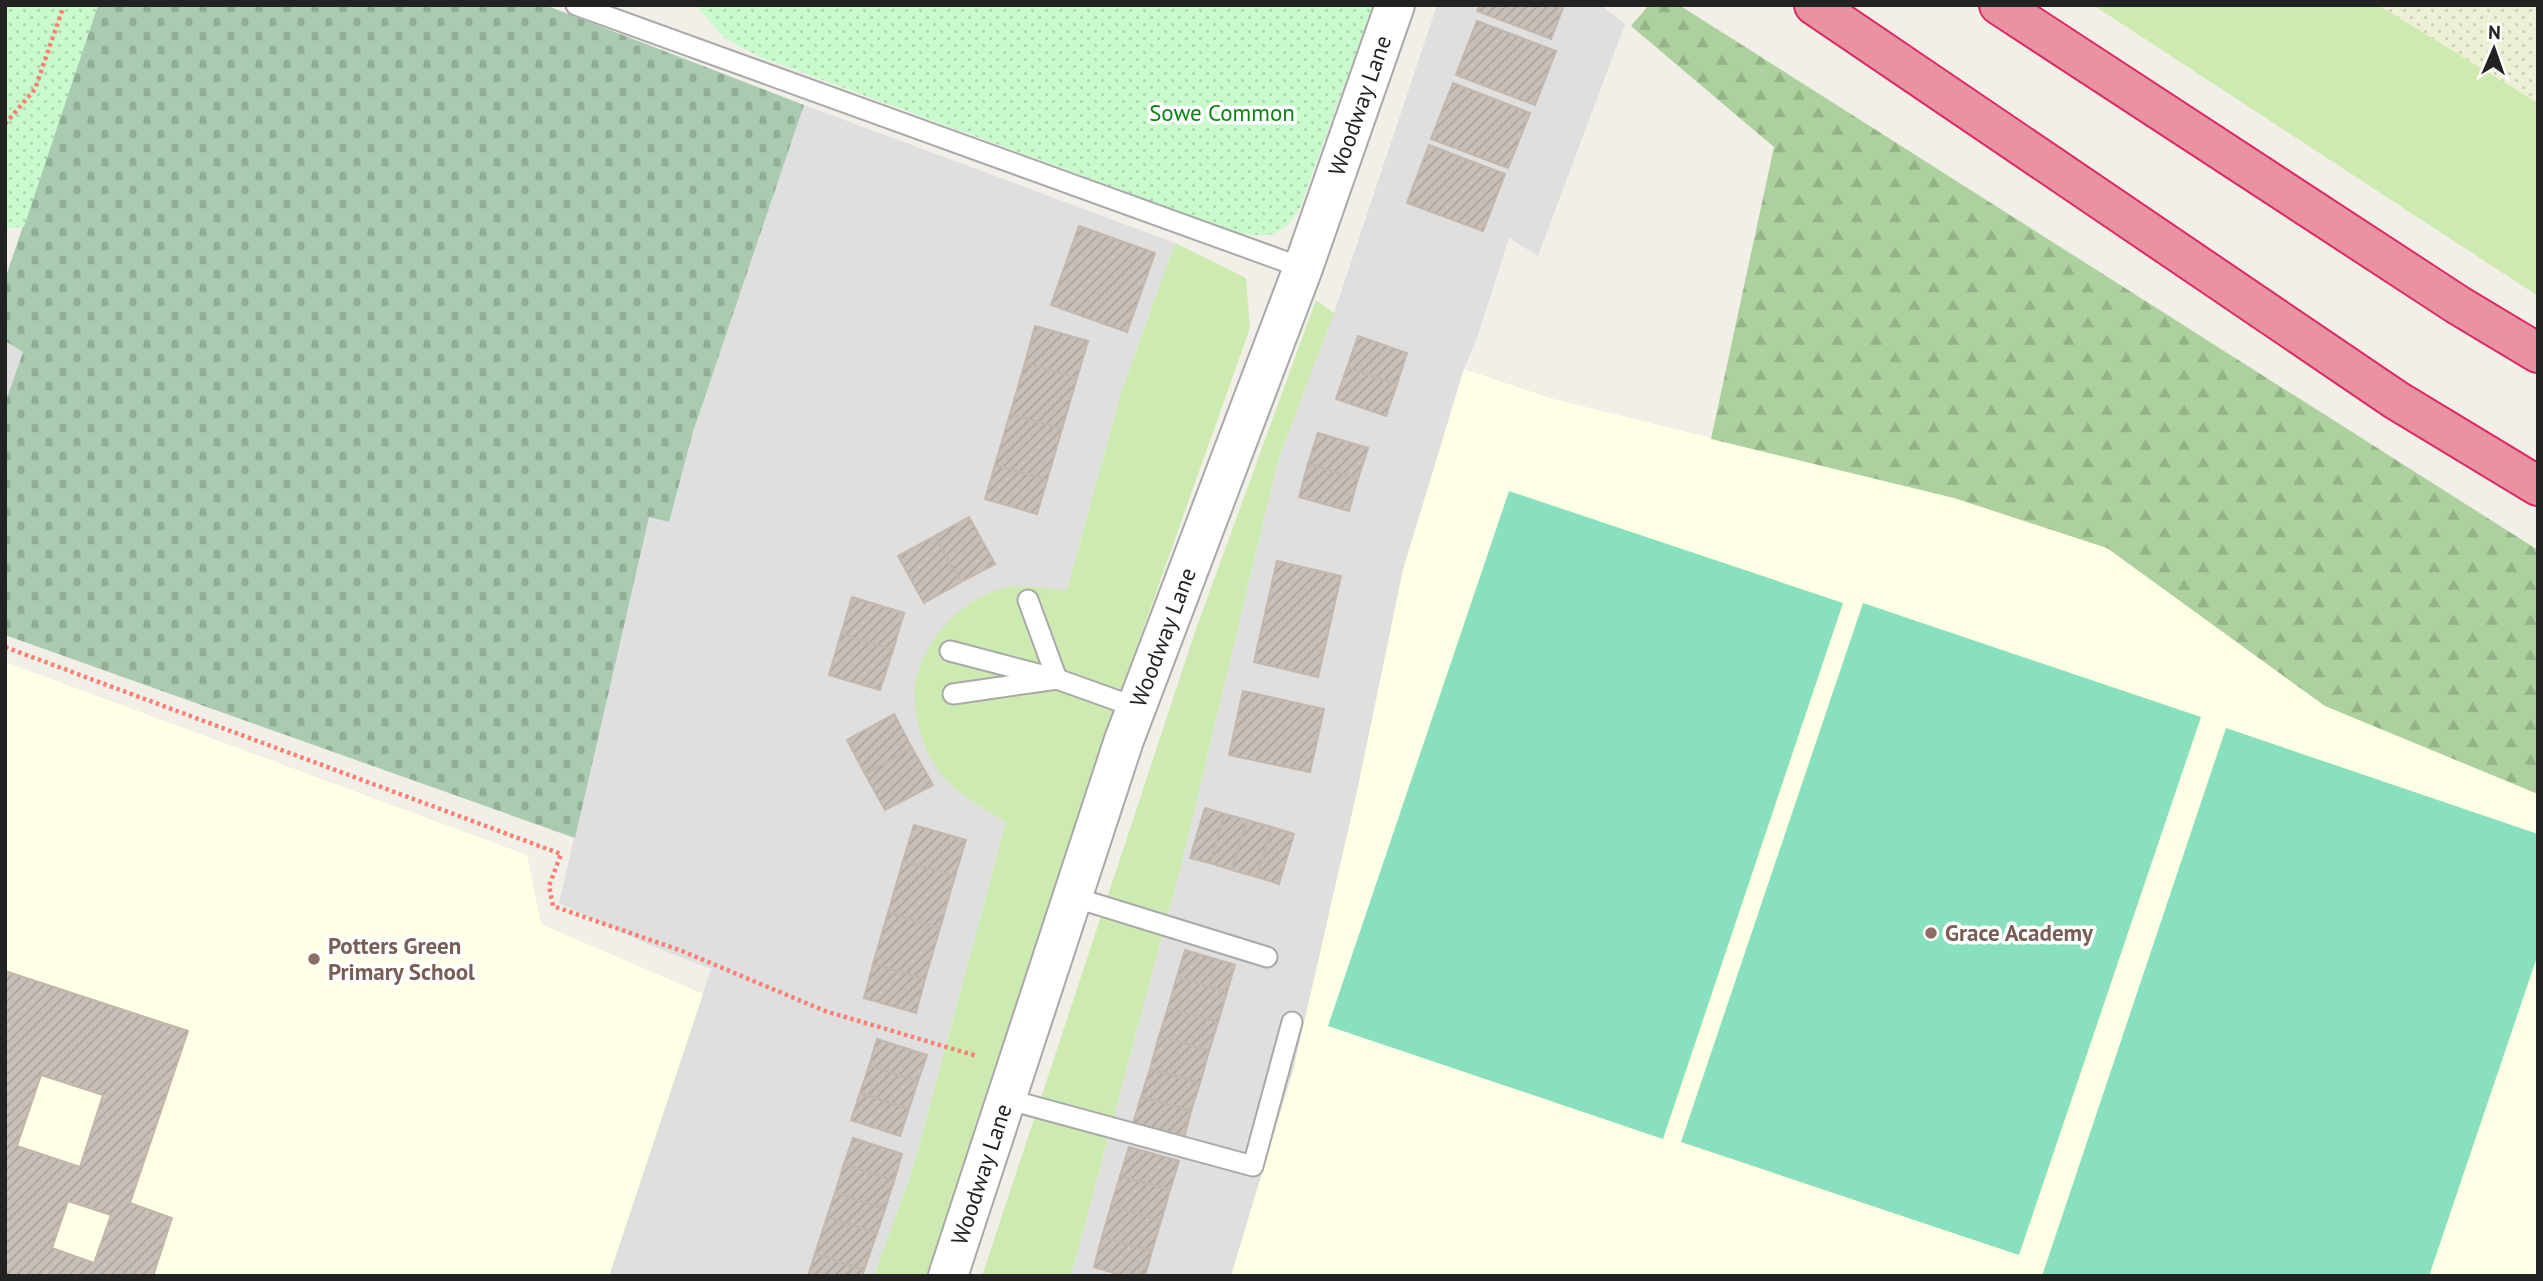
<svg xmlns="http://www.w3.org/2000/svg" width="2543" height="1281" viewBox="0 0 2543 1281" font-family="'PT Sans',sans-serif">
<defs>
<pattern id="farmland-dots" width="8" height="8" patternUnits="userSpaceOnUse" patternTransform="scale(1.75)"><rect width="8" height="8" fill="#eef0d5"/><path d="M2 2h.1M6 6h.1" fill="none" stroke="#ccceb7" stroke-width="1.8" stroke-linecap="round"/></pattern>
<pattern id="forest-firs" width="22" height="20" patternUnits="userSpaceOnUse" patternTransform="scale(1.75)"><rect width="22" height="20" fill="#add19e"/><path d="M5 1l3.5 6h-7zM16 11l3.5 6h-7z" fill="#95b388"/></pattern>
<pattern id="cemetery-stones" width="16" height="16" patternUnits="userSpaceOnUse" patternTransform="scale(1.75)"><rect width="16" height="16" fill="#aacbaf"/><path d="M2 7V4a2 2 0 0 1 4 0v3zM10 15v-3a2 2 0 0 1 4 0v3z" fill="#92ae96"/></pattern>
<pattern id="park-dots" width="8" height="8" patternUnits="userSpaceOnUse" patternTransform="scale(1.75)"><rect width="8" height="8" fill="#c8facc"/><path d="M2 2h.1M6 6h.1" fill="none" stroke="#acd6af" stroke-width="1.8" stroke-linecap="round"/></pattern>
<pattern id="building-hatch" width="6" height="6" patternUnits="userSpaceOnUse" patternTransform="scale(1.75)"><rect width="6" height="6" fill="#c7bfb8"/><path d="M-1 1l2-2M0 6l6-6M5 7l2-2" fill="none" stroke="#aba49e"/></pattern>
</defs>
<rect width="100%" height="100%" fill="#f2efe9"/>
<g fill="#e0dfdf">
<path d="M1437,5H1601L1625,24L1538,256L1509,238L1477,338L1464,369L1403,570L1357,792L1293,1071L1231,1276H1071L1183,858L1278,460L1334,313Z"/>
<path d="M804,105L1175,243L1121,393L1067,590L1008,587L915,705L925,746L945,779L1006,822L913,1168L874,1276H609L711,969L647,944L559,903L649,516L669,521L693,432Z"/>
<path d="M5,341L23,351L5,403Z"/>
</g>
<g fill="#ffffe5">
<path d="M1464,369L1553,399L1954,498L2107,548L2325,706L2538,794V1276H1231L1293,1071L1357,792L1403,570Z"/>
<path d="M5,662L527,855L541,924L703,994L609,1276H5Z"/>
</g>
<path fill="url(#farmland-dots)" d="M2378,5H2538V103Z"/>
<g fill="#cdebb0">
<path d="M2093,5H2378L2538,103V296Z"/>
<path d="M1175,243L1246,278L1250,328L1102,745L932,1276H874L913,1168L1006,822C986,809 961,797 945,779C922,753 908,705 918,672C929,634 968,594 1008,587C1025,584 1049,589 1067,590L1121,393Z"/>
<path d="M1316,300L1334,313L1278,460L1183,858L1071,1276H982L1196,629Z"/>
</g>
<path fill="url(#forest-firs)" d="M1649,5H1679L2538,550V794L2325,706L2107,548L1954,498L1711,439L1774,147L1631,26Z"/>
<path fill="url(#cemetery-stones)" d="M98,5H545L804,105L693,432L669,522L649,517L575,838L5,635V403L23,352L5,341V279Z"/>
<g fill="url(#park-dots)">
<path d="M5,5H98L24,227L5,228Z"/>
<path d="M695,5H1373L1300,208C1281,237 1272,238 1238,233L760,57L725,38Z"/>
</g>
<g fill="#88e0be">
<path d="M1509,491L1843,603L1663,1139L1328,1026Z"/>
<path d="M1863,603L2201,717L2019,1255L1681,1142Z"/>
<path d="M2226,728L2538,834V954L2429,1276H2042Z"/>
</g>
<g fill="url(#building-hatch)" stroke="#c4b6ab" stroke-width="2" fill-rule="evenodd">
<path d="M1480,5H1564L1551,39L1477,11Z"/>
<path d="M1477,21L1556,51L1535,105L1456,75Z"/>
<path d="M1453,83L1530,113L1508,168L1431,139Z"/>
<path d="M1429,145L1505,174L1483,231L1407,203Z"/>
<path d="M1079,226L1155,253L1127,332L1051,305Z"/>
<path d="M1035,326L1088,341L1077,378L1025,363Z"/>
<path d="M1358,336L1407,353L1397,384L1347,368Z"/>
<path d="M1025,363L1077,378L1062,429L1010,414Z"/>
<path d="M1347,368L1397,384L1386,416L1336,399Z"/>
<path d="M1010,414L1062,429L1047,480L995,465Z"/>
<path d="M1318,433L1368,448L1358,479L1308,464Z"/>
<path d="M1308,464L1358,479L1349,511L1299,497Z"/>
<path d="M995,465L1047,480L1037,514L985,499Z"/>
<path d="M969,517L995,564L961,582L935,536Z"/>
<path d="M935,536L961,582L924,603L898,556Z"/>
<path d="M1277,561L1341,576L1318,677L1254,662Z"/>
<path d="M852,597L904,613L893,650L841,634Z"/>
<path d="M841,634L893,650L880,690L829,675Z"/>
<path d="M1243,691L1324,709L1310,772L1229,755Z"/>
<path d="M894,714L912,748L865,774L847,740Z"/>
<path d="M912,748L933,785L885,810L865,774Z"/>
<path d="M1205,808L1225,814L1210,863L1190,858Z"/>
<path d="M1225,814L1247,820L1232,870L1210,863Z"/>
<path d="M1247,820L1272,827L1257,877L1232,870Z"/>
<path d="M914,825L966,840L955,876L903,861Z"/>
<path d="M1272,827L1294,834L1279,884L1257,877Z"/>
<path d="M903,861L955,876L940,928L888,913Z"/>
<path d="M888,913L940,928L925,979L873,964Z"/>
<path d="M1185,950L1235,965L1227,992L1177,977Z"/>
<path d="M873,964L925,979L916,1013L864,998Z"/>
<path d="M5,971L188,1031L130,1203L172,1218L153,1276H5ZM41,1075L103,1095L80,1167L17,1146ZM68,1201L111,1215L94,1263L52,1248Z"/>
<path d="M1177,977L1227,992L1218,1022L1168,1008Z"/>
<path d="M1168,1008L1218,1022L1209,1051L1159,1036Z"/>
<path d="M1159,1036L1209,1051L1200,1083L1150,1069Z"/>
<path d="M877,1039L927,1055L918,1081L869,1066Z"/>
<path d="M869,1066L918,1081L909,1109L860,1093Z"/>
<path d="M1150,1069L1200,1083L1191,1111L1141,1097Z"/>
<path d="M860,1093L909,1109L900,1136L851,1120Z"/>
<path d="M1141,1097L1191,1111L1184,1139L1133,1124Z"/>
<path d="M853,1138L902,1154L894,1181L844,1164Z"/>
<path d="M1129,1147L1179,1161L1170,1190L1120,1176Z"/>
<path d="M844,1164L894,1181L885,1209L835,1193Z"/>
<path d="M1120,1176L1170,1190L1161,1221L1111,1206Z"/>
<path d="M835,1193L885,1209L877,1233L827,1217Z"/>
<path d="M1111,1206L1161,1221L1152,1251L1102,1237Z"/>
<path d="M827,1217L877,1233L864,1270L815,1254Z"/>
<path d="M1102,1237L1152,1251L1145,1276H1125L1094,1267Z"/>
<path d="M815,1254L864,1270L862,1276H808Z"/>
</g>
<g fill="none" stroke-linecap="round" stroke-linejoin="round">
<defs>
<g id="lane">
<path d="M576,5L1303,268"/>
<path d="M950,651L1057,679L1138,708"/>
<path d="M953,694L1057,679L1028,600"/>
<path d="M1073,897L1267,957"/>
<path d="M1006,1099L1253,1166L1292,1022"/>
</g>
<g id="street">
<path id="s1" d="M948,1276L1124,740L1303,268L1395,5"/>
</g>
<g id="highway">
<path d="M1814,5L2396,400L2538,486"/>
<path d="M1999,5L2458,305L2538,353"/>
</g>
</defs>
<use href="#lane" stroke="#a9a9a9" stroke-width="23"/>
<use href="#street" stroke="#a9a9a9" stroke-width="42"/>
<use href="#highway" stroke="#dc2a67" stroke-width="42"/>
<g stroke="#fa8072" stroke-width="4.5" stroke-dasharray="3.5 3.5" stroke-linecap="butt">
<path d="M5,124L35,89L64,5"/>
<path d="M5,647L561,854L549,886L553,906L682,951L825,1011L977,1056"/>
</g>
<use href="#lane" stroke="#fff" stroke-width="19"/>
<use href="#street" stroke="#fff" stroke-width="38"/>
<use href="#highway" stroke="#e892a2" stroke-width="38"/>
</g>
<g fill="#8d6e63" stroke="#fff" stroke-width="2.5">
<circle cx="1931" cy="933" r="7"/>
<circle cx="314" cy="959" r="7"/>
</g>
<g text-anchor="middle" stroke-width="7" stroke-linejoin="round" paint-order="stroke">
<g font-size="23" fill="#222" stroke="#fff">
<text dy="8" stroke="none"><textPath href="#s1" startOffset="1241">Woodway Lane</textPath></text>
<text dy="8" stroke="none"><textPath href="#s1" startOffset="674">Woodway Lane</textPath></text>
<text dy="8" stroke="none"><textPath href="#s1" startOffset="107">Woodway Lane</textPath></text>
</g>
<g font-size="23" fill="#0c8416" stroke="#fff">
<text x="1222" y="121">Sowe Common</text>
</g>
<g font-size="23" font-weight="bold" fill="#785e54" stroke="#fff" text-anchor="start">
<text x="1945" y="941">Grace Academy</text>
<text x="328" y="954">Potters Green<tspan x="328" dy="26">Primary School</tspan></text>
</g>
</g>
<rect width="2543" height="1281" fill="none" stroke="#222222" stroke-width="14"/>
<g transform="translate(2494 49) rotate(2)" stroke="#ffffff" stroke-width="5" paint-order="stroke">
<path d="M0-5L12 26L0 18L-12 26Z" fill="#222222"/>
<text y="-10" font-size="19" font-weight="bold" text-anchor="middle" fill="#222222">N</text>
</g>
</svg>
